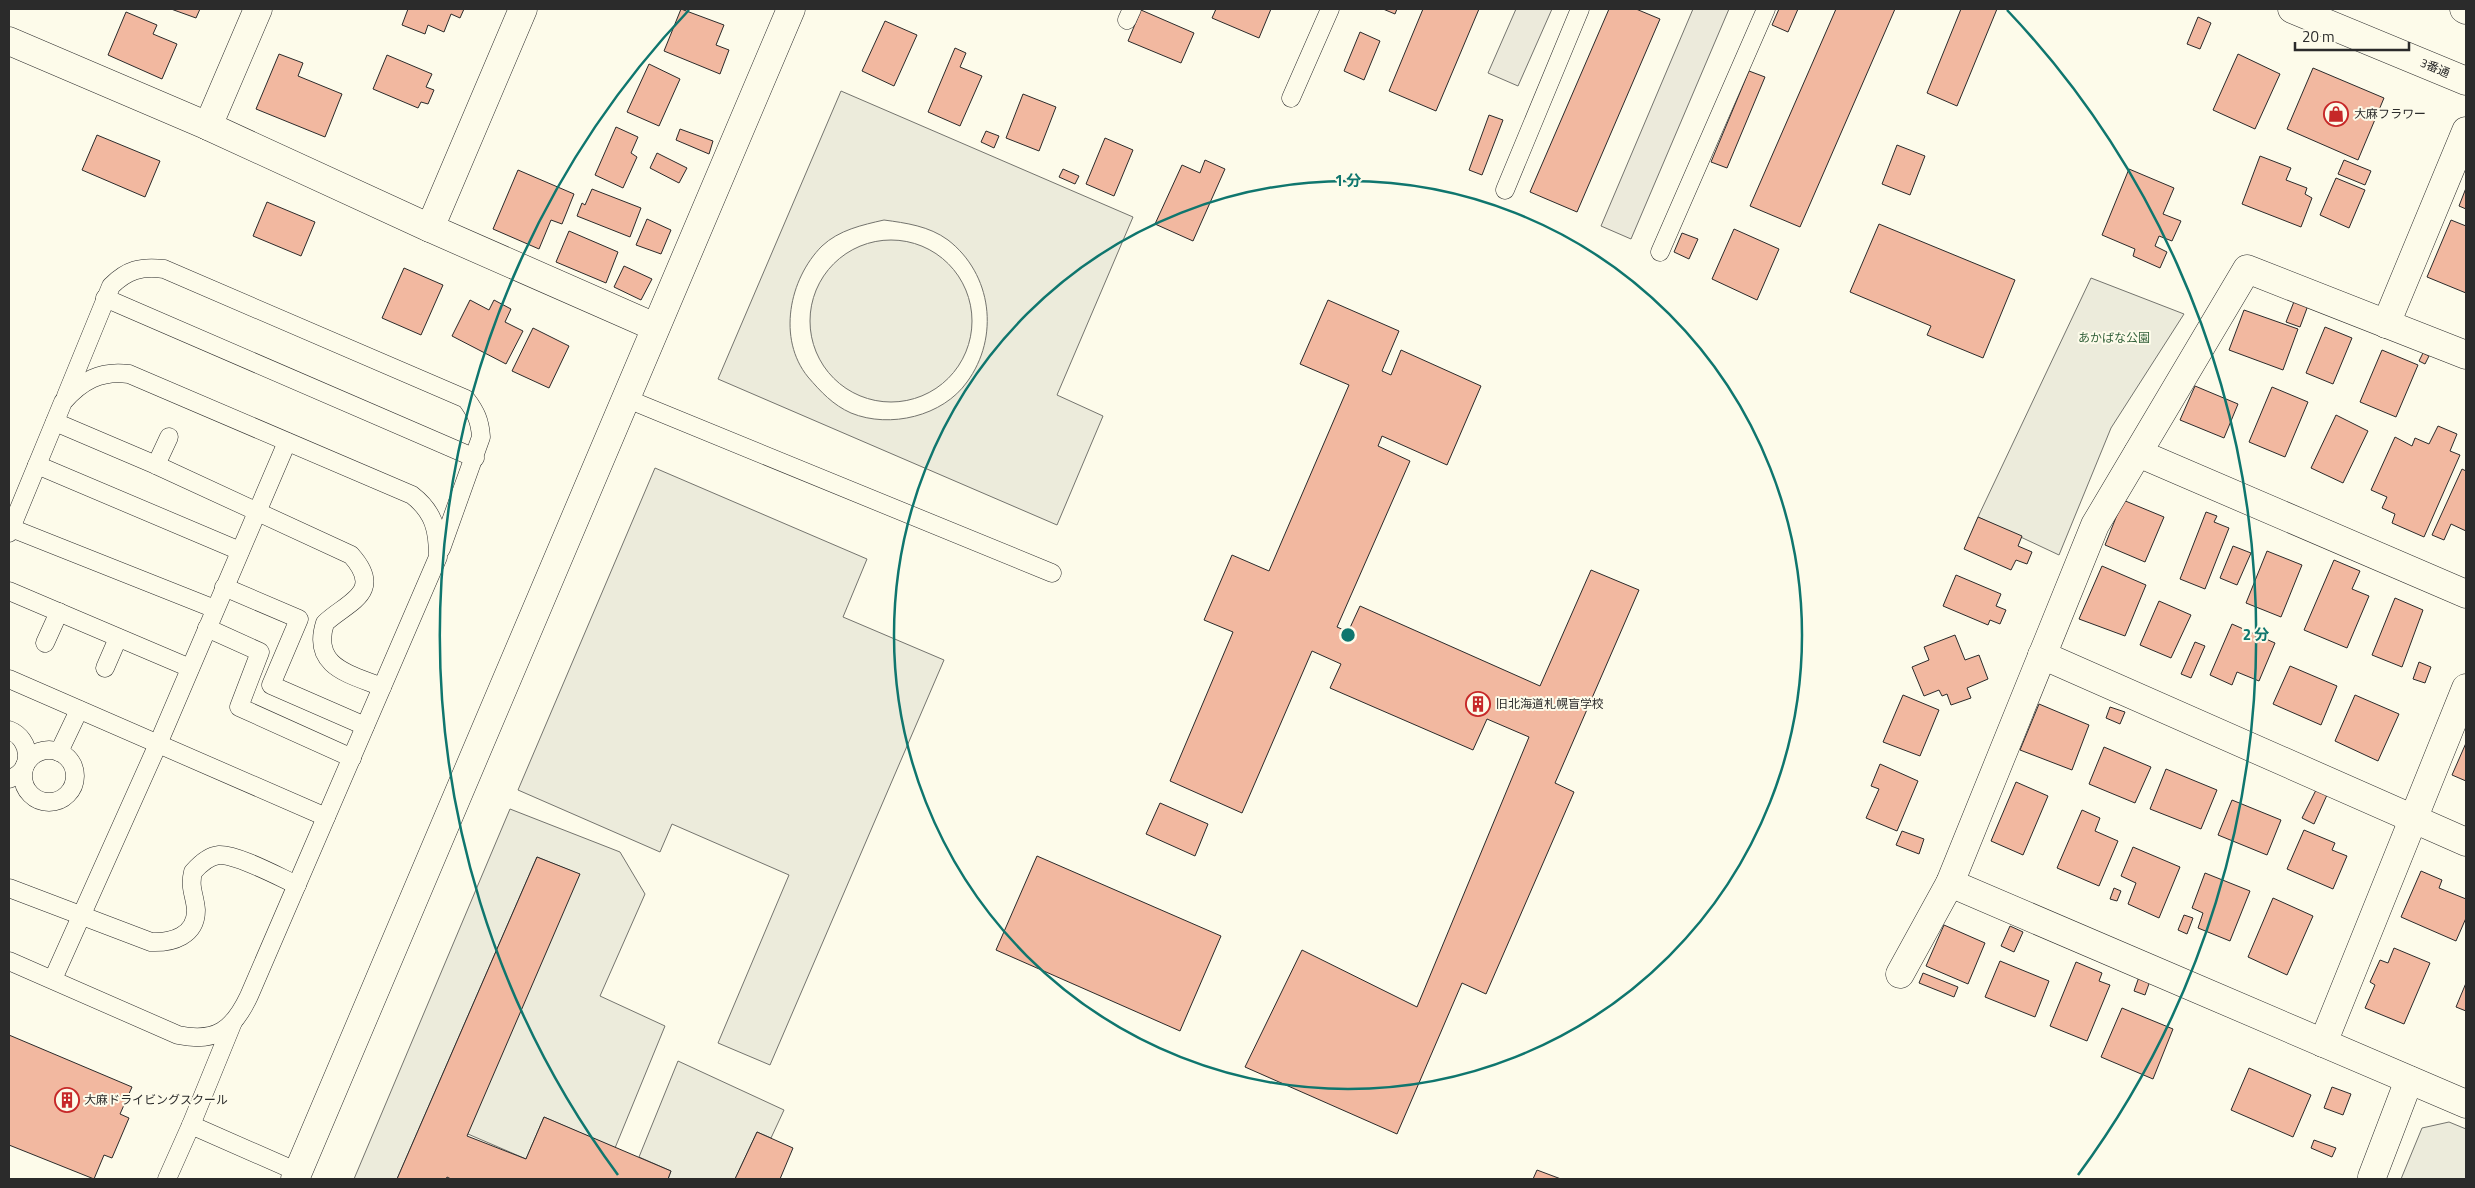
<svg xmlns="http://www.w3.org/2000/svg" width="2475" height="1188" viewBox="0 0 2475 1188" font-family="'Titillium Web','Noto Sans JP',sans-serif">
<rect width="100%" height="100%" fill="#fdfbea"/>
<g fill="#ecebdb" stroke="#74746e" fill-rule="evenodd">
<path d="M841,91L1133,217L1057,395L1103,416L1057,525L718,379ZM884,220C906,223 929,226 948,240C992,274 1000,337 967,382C943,416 890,429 851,413C833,405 821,392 808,377C777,339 789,279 822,246C839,230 862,225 884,220Z"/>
<circle cx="891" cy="321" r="81"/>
<path d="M2091,278L2184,314L2111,428L2059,555L1978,517Z"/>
<path d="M655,468L867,559L843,617L944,660L770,1065L718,1043L789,875L672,824L660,852L518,790Z"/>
<path d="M510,809L620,852L645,894L600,996L665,1026L615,1148L544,1117L526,1159L461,1131L579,874L537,857L397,1179H354Z"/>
<path d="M678,1061L784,1110L771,1138L757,1132L735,1179H668L671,1171L639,1157Z"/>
<path d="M2449,1122L2466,1129V1179H2401L2422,1128Z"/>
</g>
<g fill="#eceadb" stroke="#74746e">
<path d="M1516,9H1552L1518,86L1488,73Z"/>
<path d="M1693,9H1729L1631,239L1601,226Z"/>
</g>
<g fill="#f2b8a0" stroke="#2b2b2b">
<path d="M171,9H200L196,18Z"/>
<path d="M408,9H464L460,18L451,14L444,32L428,25L425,34L402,25Z"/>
<path d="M681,9L724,25L716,45L729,50L720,74L664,51Z"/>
<path d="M1216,9H1271L1259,38L1212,18Z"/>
<path d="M1383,9H1397L1395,14Z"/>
<path d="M1423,9H1479L1436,111L1389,91Z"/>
<path d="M1609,9H1636L1660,19L1577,212L1530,192Z"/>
<path d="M1779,9H1798L1788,32L1772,25Z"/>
<path d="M1836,9H1895L1800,227L1750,206Z"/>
<path d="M1961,9H1997L1957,106L1927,93Z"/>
<path d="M1141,10L1194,33L1181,63L1128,41Z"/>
<path d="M126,12L157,25L153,34L177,44L162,79L108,55Z"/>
<path d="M2198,17L2211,23L2200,49L2187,44Z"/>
<path d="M885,21L917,35L894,86L862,71Z"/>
<path d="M1360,32L1380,41L1364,80L1344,71Z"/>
<path d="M955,48L966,53L960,67L982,76L960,126L928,112Z"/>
<path d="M279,54L303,63L298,76L342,94L325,137L256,109Z"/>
<path d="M2238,54L2280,74L2255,129L2213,110Z"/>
<path d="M387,55L432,74L426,87L434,90L428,104L421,102L418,108L373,89Z"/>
<path d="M649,64L680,79L659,126L627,112Z"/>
<path d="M2313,68L2384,98L2358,160L2287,129Z"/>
<path d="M1749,71L1765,77L1727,168L1711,162Z"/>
<path d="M1023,94L1056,107L1039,151L1006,138Z"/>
<path d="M1489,115L1503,120L1482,175L1469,170Z"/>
<path d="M616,127L638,137L631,153L637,157L623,188L595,175Z"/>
<path d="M680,129L713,141L709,154L676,140Z"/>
<path d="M986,131L999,136L994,148L981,142Z"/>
<path d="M97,135L160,161L145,197L82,170Z"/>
<path d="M1105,138L1133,150L1114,196L1086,184Z"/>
<path d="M1897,145L1925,156L1910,195L1882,184Z"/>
<path d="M657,153L687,168L679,183L650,168Z"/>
<path d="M2260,156L2291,168L2286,180L2307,188L2305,194L2312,198L2301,227L2242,204Z"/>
<path d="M1205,160L1225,169L1193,241L1155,224L1182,165L1200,173Z"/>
<path d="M2344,160L2371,171L2365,185L2338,174Z"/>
<path d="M1063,169L1079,176L1075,184L1059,177Z"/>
<path d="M2129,169L2174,188L2163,214L2181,221L2172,241L2159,236L2155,246L2167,252L2160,268L2133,256L2135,249L2102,235Z"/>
<path d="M518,170L574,194L562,224L551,220L539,249L493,229Z"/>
<path d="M2336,178L2365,190L2349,228L2320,215Z"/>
<path d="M2466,188V209L2459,206Z"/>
<path d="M592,189L641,208L630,237L577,216L582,203L585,205Z"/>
<path d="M267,202L315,222L301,256L253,236Z"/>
<path d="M647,219L671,230L661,254L636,245Z"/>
<path d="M2451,220L2466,226V293L2427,277Z"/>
<path d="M1879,224L2015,280L1983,358L1927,335L1931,326L1850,292Z"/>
<path d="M1734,229L1779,249L1757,300L1712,279Z"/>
<path d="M569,231L618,252L606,283L556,262Z"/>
<path d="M1682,233L1698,239L1689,259L1674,252Z"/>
<path d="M624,266L652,279L641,300L614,287Z"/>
<path d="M404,268L443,285L421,335L382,318Z"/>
<path d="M2297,294L2310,300L2300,327L2286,322Z"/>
<path d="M470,300L489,310L494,300L511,309L505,322L523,331L506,364L452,336Z"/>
<path d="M1328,300L1399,331L1382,371L1391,375L1401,350L1481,386L1447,465L1382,436L1378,446L1410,461L1337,627L1348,632L1360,606L1540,686L1591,570L1639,590L1555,783L1574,792L1486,994L1462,983L1397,1134L1245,1067L1302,950L1417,1007L1529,737L1487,719L1473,750L1330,688L1341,664L1312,651L1242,813L1170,781L1233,632L1204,620L1232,555L1269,571L1349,385L1300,364Z"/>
<path d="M2244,310L2298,329L2283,370L2229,350Z"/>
<path d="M2325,327L2352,338L2333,384L2306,373Z"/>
<path d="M533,328L569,346L549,388L512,371Z"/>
<path d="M2382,350L2418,365L2396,417L2360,402Z"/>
<path d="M2423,353L2429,356L2425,364L2419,361Z"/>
<path d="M2195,386L2238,404L2224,438L2180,420Z"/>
<path d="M2272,387L2308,402L2285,457L2249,442Z"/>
<path d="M2336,415L2368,431L2343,483L2311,468Z"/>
<path d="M2438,426L2457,434L2450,451L2460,455L2424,537L2392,523L2395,514L2382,508L2387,497L2371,490L2395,437L2412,446L2415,438L2429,444Z"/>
<path d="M2462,469L2466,471V531L2451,524L2444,540L2432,535Z"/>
<path d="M2123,500L2164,517L2145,562L2105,545Z"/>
<path d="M2206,512L2217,516L2214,522L2229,528L2205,589L2180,579Z"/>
<path d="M1978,517L2022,536L2018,546L2032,552L2027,564L2016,560L2011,570L1964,549Z"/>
<path d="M2233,546L2251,553L2237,585L2220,578Z"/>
<path d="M2267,551L2302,565L2281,617L2246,603Z"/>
<path d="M2334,560L2360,571L2352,589L2369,596L2347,648L2304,630Z"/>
<path d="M2102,566L2146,585L2125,636L2079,619Z"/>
<path d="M1956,575L2001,594L1996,606L2006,610L2000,624L1990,620L1988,625L1943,606Z"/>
<path d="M2395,598L2423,610L2402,667L2372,655Z"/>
<path d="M2159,601L2191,615L2171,658L2140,645Z"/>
<path d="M2232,624L2275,643L2259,681L2237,672L2232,685L2210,675Z"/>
<path d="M1955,635L1965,660L1979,655L1988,679L1967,688L1971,698L1951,705L1947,694L1942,696L1939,690L1924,696L1912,667L1929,660L1924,647Z"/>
<path d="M2195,642L2205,646L2191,678L2181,674Z"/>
<path d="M2419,662L2431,667L2425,683L2413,679Z"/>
<path d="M2290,666L2337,686L2321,725L2273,704Z"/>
<path d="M1903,695L1939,710L1920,756L1883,742Z"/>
<path d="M2355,695L2399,714L2378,761L2335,741Z"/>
<path d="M2039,704L2089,725L2072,770L2020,750Z"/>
<path d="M2110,707L2125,712L2120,724L2106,718Z"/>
<path d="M2466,743V781L2452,775Z"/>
<path d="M2104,747L2151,767L2135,803L2089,784Z"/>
<path d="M1880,764L1918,781L1897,831L1866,818L1879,789L1871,786Z"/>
<path d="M2166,769L2217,790L2201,829L2150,809Z"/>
<path d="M2016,782L2048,796L2023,855L1991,841Z"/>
<path d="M2316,790L2327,795L2314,824L2302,818Z"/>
<path d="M2232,800L2281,820L2267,855L2218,835Z"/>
<path d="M1160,803L1208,824L1195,856L1146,834Z"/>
<path d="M2082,810L2100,818L2095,831L2118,841L2099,886L2057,868Z"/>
<path d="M2304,830L2335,843L2332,850L2347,856L2333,889L2287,869Z"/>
<path d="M1902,831L1924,839L1919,854L1896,845Z"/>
<path d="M2133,847L2180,867L2159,918L2128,904L2136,883L2121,876Z"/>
<path d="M1037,856L1221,936L1180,1031L996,950Z"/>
<path d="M537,857L580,874L467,1136L526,1159L544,1117L671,1171L668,1179H451L447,1177L446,1179H397Z"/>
<path d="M2421,871L2442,880L2439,888L2466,899V918L2456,941L2401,917Z"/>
<path d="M2205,873L2250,891L2230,941L2198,928L2203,913L2192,908Z"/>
<path d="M2114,888L2121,891L2117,901L2110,899Z"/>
<path d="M2273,898L2313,916L2287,975L2248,957Z"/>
<path d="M2184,915L2193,918L2187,934L2178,930Z"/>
<path d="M1944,925L1985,943L1968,984L1926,966Z"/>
<path d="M2010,926L2023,932L2014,952L2001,946Z"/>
<path d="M2394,948L2430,963L2404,1024L2365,1008L2375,985L2370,982L2380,960L2388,963Z"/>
<path d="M2000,961L2049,981L2035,1017L1985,997Z"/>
<path d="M2076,962L2102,973L2099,981L2110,985L2087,1041L2050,1026Z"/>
<path d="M1923,973L1958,987L1954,997L1919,983Z"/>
<path d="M2140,974L2151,978L2145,995L2134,991Z"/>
<path d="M2466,983V1011L2456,1007Z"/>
<path d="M2122,1008L2173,1029L2153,1079L2101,1057Z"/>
<path d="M9,1035L132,1087L120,1114L129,1118L112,1158L104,1155L94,1179L9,1145Z"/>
<path d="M2249,1068L2311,1095L2293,1137L2231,1110Z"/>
<path d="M2332,1087L2351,1094L2343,1115L2324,1108Z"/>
<path d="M757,1132L793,1148L780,1179H735Z"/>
<path d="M2314,1140L2336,1148L2332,1157L2311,1148Z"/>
<path d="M1537,1170L1561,1179H1533Z"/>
</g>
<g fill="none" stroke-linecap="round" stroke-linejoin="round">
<defs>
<g id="service">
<path d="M1127,20L1132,9"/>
<path d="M1291,98L1330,9"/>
<path d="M1505,190L1580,9"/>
<path d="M1660,252L1766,9"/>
<path d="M105,298L475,458"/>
<path d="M66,396L111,286C127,270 141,266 164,269L466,399C476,412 480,421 481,437L441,549"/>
<path d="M625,398L1052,573"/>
<path d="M55,422L156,465L351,555C385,593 347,602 325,623C311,667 350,674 382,687"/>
<path d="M37,465L240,551"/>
<path d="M156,465L169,437"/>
<path d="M11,528L215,609"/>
<path d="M9,533L63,402C81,381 101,370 129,374L412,495C434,512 438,530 438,557L249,996C233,1030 216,1043 178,1035L9,961"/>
<path d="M224,587L299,619L271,685L365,726"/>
<path d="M9,591L190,668"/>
<path d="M207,628L260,652L239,707L352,758"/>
<path d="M45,643L59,612"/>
<path d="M105,668L118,638"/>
<path d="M9,679L326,817"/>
<path d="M9,730C32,739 34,771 9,779"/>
<circle cx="49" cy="776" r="26"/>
<path d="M59,752L79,710"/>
<path d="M9,888L151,942C172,943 196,936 196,910C195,895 189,888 193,872C200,864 209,856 219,855C237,854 279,877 297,885"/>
<path d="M53,979L158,744L287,442"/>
<path d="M191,1125L233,1022"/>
<path d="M167,1179L191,1125L298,1172"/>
</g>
<g id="minor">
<path d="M523,9L430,228L655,327"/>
<path d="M9,41L208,126L430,228"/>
<path d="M208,126L258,9"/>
<path d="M2386,324L2466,131"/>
<path d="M2138,453L2466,594"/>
<path d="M2042,655L2466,842"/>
<path d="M1950,883L2466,1104"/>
<path d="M1900,974L1950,883L2095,525L2247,269L2466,355"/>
<path d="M2323,1043L2466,688"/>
<path d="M2372,1177L2409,1080"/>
<path d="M295,1179L791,9"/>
</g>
<g id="tertiary">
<path d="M2292,9L2466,81"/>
<path d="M2464,9L2466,10"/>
</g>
</defs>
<use href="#service" stroke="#2b2b2b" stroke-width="19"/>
<use href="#minor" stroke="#2b2b2b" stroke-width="29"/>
<use href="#tertiary" stroke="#2b2b2b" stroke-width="29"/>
<use href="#service" stroke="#fdfbea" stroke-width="18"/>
<use href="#minor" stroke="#fdfbea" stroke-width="28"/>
<use href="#tertiary" stroke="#fdfbea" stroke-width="28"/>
</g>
<g fill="none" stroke="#0f766e" stroke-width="2.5">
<circle cx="1348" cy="635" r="454"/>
<path d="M618 1175A908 908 0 0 1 689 10M2007 10A908 908 0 0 1 2078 1175"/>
</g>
<defs>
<symbol id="shop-ring" viewBox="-11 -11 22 22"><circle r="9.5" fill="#fdfbea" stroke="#c62828" stroke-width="1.5"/><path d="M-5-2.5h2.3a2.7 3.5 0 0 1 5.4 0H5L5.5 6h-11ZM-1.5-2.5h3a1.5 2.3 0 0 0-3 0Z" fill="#c62828"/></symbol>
<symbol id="building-ring" viewBox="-11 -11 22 22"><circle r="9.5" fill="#fdfbea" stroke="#c62828" stroke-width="1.5"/><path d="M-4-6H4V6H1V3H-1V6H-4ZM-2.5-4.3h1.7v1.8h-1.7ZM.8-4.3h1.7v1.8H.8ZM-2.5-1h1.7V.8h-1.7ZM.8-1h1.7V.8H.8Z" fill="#c62828"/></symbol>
</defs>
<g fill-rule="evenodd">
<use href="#shop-ring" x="2322" y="100" width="28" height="28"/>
<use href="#building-ring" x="1464" y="690" width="28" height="28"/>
<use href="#building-ring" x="53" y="1086" width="28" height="28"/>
</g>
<g text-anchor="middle" stroke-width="4" stroke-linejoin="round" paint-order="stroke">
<g font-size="12" fill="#2b2b2b" stroke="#fdfbea">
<text transform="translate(2435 68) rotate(23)" y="4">3番通</text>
</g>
<g font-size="12" fill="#2b2b2b" stroke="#fdfbea" text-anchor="start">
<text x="2354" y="118">大麻フラワー</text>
<text x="1496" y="708">旧北海道札幌盲学校</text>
<text x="84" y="1104">大麻ドライビングスクール</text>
</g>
<g font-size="12" fill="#34623c" stroke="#fdfbea">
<text x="2114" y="342">あかばな公園</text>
</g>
</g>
<circle cx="1348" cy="635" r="8" fill="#0f766e" stroke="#fdfbea" stroke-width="2.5"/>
<g font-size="15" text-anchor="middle" font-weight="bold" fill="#0f766e" stroke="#fdfbea" stroke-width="4" stroke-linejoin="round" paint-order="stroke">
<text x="1348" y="186">1 分</text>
<text x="2256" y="640">2 分</text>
</g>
<rect width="2475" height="1188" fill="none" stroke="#2b2b2b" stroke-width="20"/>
<path d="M2295 42v8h114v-8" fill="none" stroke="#2b2b2b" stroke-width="2.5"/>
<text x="2302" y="42" font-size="15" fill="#2b2b2b" stroke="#fdfbea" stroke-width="4" paint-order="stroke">20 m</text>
</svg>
